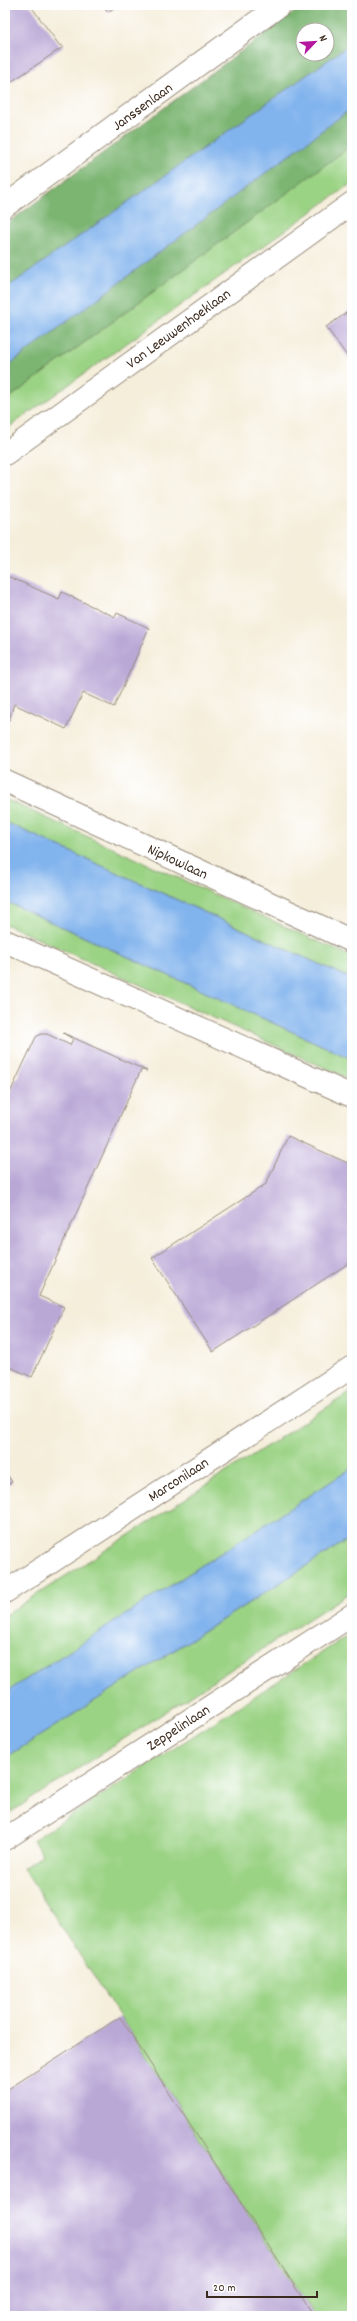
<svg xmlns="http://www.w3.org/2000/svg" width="357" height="2321" viewBox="0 0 357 2321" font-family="Dekko,sans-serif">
<rect width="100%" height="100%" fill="#fff"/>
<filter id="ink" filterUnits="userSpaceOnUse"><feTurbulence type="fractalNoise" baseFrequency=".025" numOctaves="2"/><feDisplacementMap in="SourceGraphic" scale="8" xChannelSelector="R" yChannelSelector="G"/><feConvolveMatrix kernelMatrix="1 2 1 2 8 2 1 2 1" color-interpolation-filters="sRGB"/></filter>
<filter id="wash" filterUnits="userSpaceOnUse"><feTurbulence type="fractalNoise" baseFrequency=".012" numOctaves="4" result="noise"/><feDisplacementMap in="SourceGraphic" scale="16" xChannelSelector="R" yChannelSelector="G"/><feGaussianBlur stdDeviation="0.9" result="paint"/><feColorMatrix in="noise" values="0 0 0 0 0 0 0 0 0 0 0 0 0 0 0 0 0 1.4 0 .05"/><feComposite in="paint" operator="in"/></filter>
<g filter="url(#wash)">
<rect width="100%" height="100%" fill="#f5eedb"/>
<g fill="#9bd385" stroke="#6b7e52">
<path d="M352,145V183L5,430V401Z"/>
<path d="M5,799L352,957V979L5,822Z"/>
<path d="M5,901L352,1059V1080L5,924Z"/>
<path d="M352,1391V1468L5,1693V1615Z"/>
<path d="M352,1537V1591L5,1816V1758Z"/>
<path d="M352,1633V2316H315L23,1868L42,1855L33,1840Z"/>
</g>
<g fill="#7cb572" stroke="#5c7048" fill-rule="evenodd">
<path d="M304,5H352V43L5,289V225ZM303,30H327V54H303Z"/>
<path d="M352,108V145L5,401V368Z"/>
</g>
<g fill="#81b3ed" stroke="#5e6e86">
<path d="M352,43V108L5,368V289Z"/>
<path d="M5,822L352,979V1059L5,901Z"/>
<path d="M352,1468V1537L5,1758V1693Z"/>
</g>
<g id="blocks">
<g fill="#b9a7d6">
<path d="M5,5H30L60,46L62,45L63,47L5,86Z"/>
<path d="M103,5H118L108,12Z"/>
<path d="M352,309V363L326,327Z"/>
<path d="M5,575L59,599L62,592L115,617L117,613L149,628L114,707L83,693L66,729L14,704L9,720L5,718Z"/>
<path d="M63,1033L147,1071L141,1070L39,1296L64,1307L32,1377L5,1365V1100L9,1095L36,1037L41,1034H47L70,1045L73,1039Z"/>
<path d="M288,1136L352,1165V1261L213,1352L152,1258L266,1184Z"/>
<path d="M5,1471L12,1482L5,1486Z"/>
<path d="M120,2017L314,2316H5V2091Z"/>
</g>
</g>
</g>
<g filter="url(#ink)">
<use href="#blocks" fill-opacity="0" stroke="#988c7c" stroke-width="1"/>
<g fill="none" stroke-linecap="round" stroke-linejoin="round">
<defs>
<g id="minor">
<path d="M5,206L280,5"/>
<path d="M5,454L352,203"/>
<path d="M5,781L352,941"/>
<path d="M5,941L352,1096"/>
<path d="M5,1592L352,1367"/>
<path d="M5,1839L352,1615"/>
</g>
</defs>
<use href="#minor" stroke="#988c7c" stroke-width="24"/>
<use href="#minor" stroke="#fff" stroke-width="22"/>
</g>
</g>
<g text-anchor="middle" stroke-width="3" stroke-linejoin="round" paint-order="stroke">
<g font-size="15" fill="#3b2a1e" stroke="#fff">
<text transform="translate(142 106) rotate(-36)" y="5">Janssenlaan</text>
<text transform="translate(178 328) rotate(-36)" y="5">Van Leeuwenhoeklaan</text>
<text transform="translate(178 861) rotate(25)" y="5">Nipkowlaan</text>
<text transform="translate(178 1479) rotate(-33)" y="5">Marconilaan</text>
<text transform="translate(178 1727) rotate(-33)" y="5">Zeppelinlaan</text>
</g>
</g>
<rect width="357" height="2321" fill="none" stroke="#fff" stroke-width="20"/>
<g transform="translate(315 42) rotate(65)"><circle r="19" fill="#ffffff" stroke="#b1aaa5"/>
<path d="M0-3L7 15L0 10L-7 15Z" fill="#b5179e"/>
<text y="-6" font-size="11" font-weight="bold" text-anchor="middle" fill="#3b2a1e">N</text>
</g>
<path d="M207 2291v6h110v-6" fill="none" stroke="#3b2a1e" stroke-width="2"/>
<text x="213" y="2291" font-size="12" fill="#3b2a1e" stroke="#ffffff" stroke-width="3" paint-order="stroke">20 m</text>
</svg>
